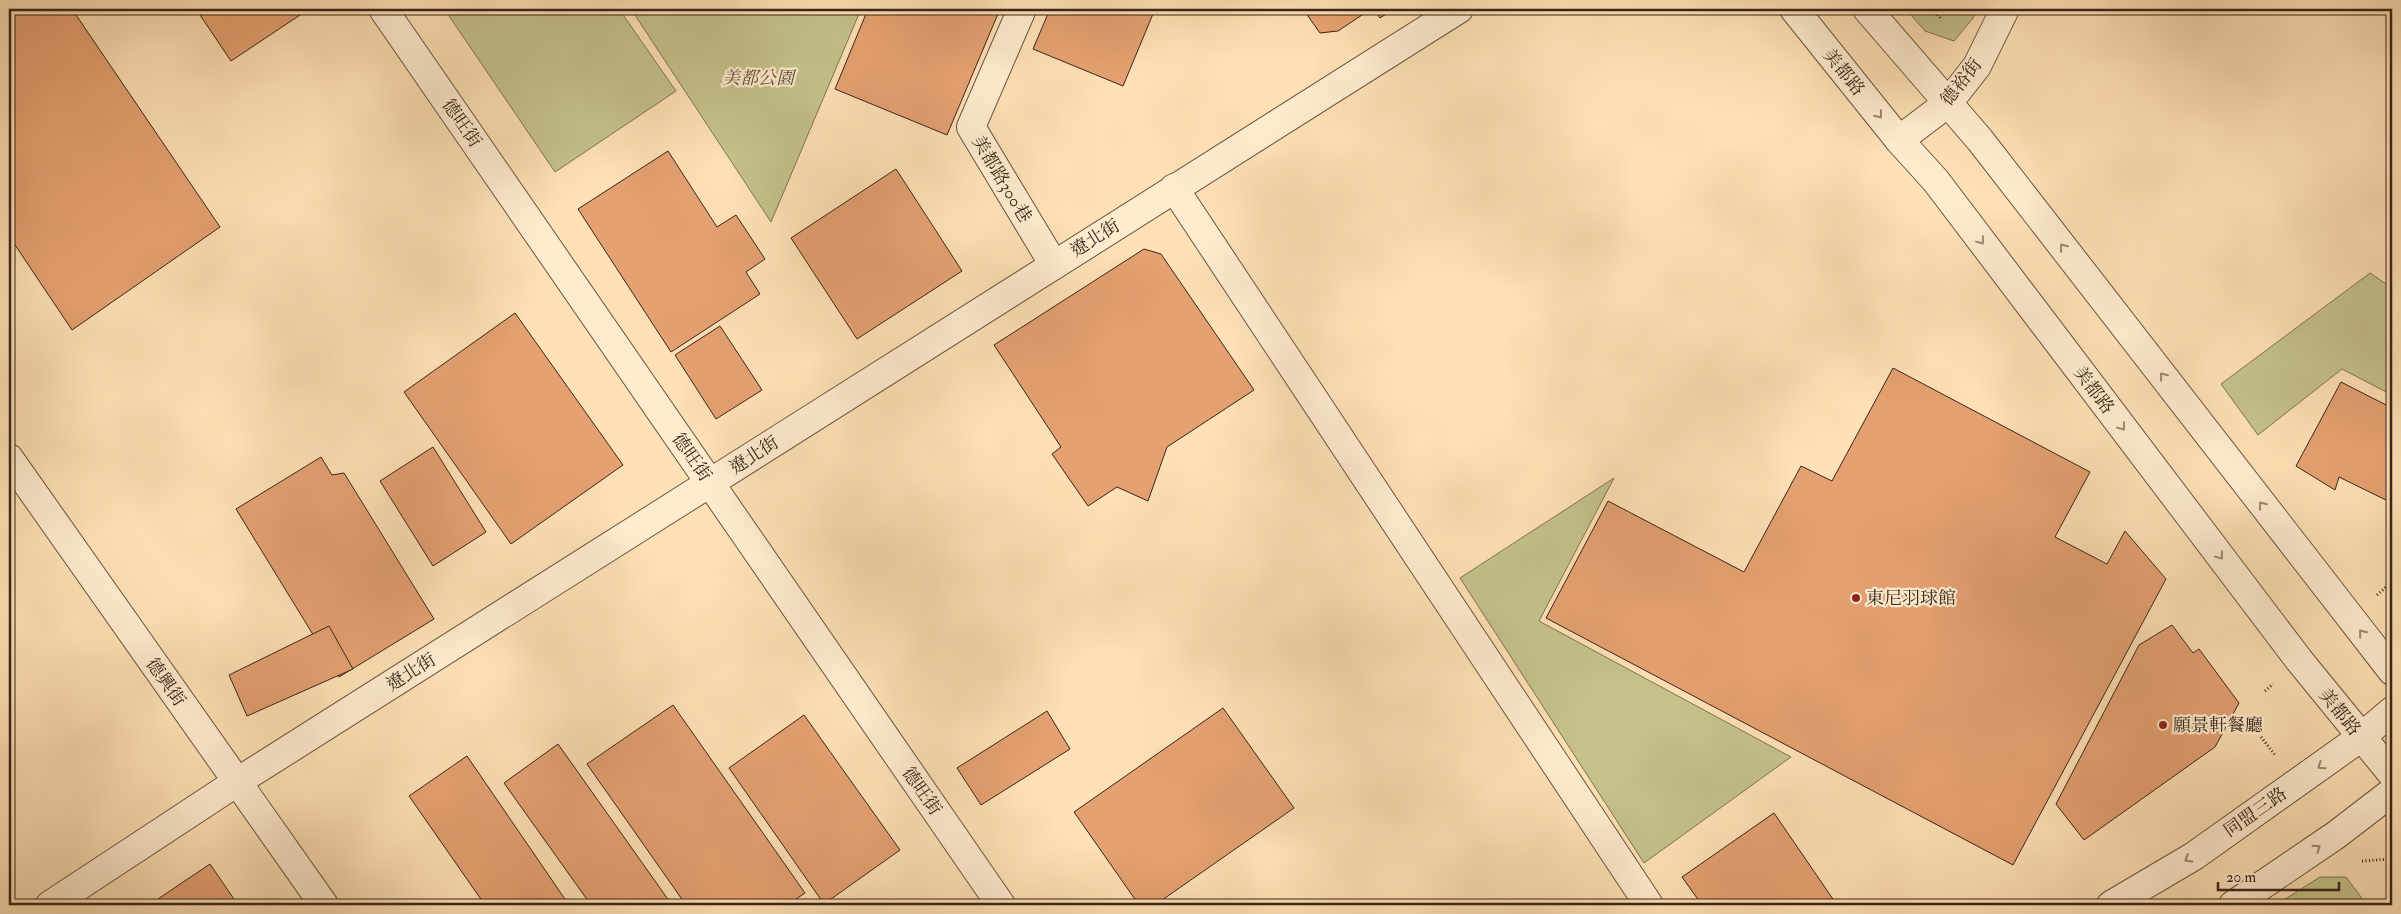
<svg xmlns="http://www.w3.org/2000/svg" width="2401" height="914" viewBox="0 0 2401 914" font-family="'IM FELL Double Pica','Noto Serif TC',serif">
<rect width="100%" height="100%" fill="#ffe1b5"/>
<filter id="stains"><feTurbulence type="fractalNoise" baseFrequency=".004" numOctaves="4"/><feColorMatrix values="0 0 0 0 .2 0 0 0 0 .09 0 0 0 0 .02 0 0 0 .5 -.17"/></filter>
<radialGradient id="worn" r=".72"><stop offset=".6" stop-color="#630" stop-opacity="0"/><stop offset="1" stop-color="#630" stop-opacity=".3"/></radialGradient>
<g fill="#c5c28b" stroke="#7e7452">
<path d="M454,9H619L676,91L555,172L447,13Z"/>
<path d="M631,9H861L771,222Z"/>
<path d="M1906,9H1978L1973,18L1954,41L1925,31Z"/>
<path d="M2370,273L2392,288V395L2342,369L2258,435L2221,384Z"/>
<path d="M1614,478L1539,621L1791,757L1644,863L1460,578Z"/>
<path d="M2320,877H2346L2367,905H2276Z"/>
</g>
<g fill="#e5a172" stroke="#38251a">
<path d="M9,9H72L220,227L72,330L9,236Z"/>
<path d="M196,9H309L231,61Z"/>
<path d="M868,9H1000L947,135L835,89Z"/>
<path d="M1050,9H1155L1123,86L1033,49Z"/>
<path d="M1303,9H1371L1338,31L1320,33Z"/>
<path d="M1373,9H1394L1380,18Z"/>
<path d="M668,151L717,227L736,215L765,259L746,272L760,294L671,352L578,209Z"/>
<path d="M896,169L962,271L857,339L791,238Z"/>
<path d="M1144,249L1161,254L1254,390L1167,447L1148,501L1117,487L1088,506L1052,454L1061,447L994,345Z"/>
<path d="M515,313L623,465L511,544L404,392Z"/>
<path d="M720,326L762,390L716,419L675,355Z"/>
<path d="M1893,368L2090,472L2055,537L2107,564L2125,531L2166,579L2013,865L1546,618L1608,501L1744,572L1801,466L1832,481Z"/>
<path d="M2341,382L2392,408V503L2339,477L2335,490L2296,466Z"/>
<path d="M433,447L486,532L433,566L380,481Z"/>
<path d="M321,457L332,475L344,473L434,619L339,677L236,509Z"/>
<path d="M2172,625L2193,653L2199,649L2239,703L2215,747L2084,840L2056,804L2139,645Z"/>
<path d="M329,626L353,669L247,716L229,675Z"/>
<path d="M673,705L805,893L787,905H686L587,764Z"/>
<path d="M1223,708L1294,808L1155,905H1139L1074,812Z"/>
<path d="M1047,711L1070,749L981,805L957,768Z"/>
<path d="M804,715L900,850L824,904L729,768Z"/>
<path d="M558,744L672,905H591L504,783Z"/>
<path d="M467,756L569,905H485L409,796Z"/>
<path d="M1774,813L1837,905H1702L1682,877Z"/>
<path d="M210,864L238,905H149Z"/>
</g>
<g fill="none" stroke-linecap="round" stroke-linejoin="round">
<defs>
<g id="minor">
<path d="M383,9L1001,905"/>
<path d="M1022,9L971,127L1054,265"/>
<path d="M1794,9L1899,140L1936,181L2299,660L2392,774"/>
<path d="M1867,9L1980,140L2392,671"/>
<path d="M1899,140L1948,103L1977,66L2005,9"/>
<path d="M1174,188L1649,905"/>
<path d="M9,458L324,905"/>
<path d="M50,905L237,782L1459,9"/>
<path d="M2111,905L2194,856L2360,738L2392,711"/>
<path d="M2233,905L2336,835L2392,792"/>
</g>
</defs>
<use href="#minor" stroke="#6a5441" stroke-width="30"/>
<g stroke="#38251a" stroke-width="3" stroke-dasharray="1 2.5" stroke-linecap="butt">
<path d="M1933,9L1942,20"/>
<path d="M2377,595L2386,587"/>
<path d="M2265,691L2273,684"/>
<path d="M2261,737L2275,755"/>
<path d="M2362,861L2392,859"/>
</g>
<use href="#minor" stroke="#ffeccf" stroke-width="28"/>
</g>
<defs><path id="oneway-chevron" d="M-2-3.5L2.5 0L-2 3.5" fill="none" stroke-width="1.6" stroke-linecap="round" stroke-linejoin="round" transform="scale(1.25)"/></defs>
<g stroke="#9c8874">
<use href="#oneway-chevron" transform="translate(1879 115) rotate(51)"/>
<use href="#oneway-chevron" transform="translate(1981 241) rotate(53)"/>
<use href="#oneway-chevron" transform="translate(2063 247) rotate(-128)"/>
<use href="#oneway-chevron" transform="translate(2163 376) rotate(-128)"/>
<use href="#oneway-chevron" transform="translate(2122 427) rotate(53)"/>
<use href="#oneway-chevron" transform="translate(2262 505) rotate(-128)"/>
<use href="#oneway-chevron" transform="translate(2220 556) rotate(53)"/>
<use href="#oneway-chevron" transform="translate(2362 633) rotate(-129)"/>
<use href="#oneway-chevron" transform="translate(2321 766) rotate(145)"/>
<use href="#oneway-chevron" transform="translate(2317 848) rotate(-34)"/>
<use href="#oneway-chevron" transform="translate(2188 859) rotate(149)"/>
</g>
<g fill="#8f2418" stroke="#ffeccf" stroke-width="2">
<circle cx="1856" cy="598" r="5"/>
<circle cx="2163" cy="725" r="5"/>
</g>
<g text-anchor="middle" stroke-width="4.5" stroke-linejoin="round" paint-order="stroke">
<g font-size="18" fill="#38251a" stroke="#ffeccf">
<text transform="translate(1844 72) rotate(51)" y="6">美都路</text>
<text transform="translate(1961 82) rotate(-52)" y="6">德裕街</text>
<text transform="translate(462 123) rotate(55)" y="6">德旺街</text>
<text transform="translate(1002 179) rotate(59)" y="6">美都路300巷</text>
<text transform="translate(1095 238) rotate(-32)" y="6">遼北街</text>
<text transform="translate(2094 390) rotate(53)" y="6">美都路</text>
<text transform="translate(754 455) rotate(-33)" y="6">遼北街</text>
<text transform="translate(692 457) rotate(55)" y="6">德旺街</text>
<text transform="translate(411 672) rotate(-32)" y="6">遼北街</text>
<text transform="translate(166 682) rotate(55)" y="6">德興街</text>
<text transform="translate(2340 712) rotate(51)" y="6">美都路</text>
<text transform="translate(922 791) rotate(55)" y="6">德旺街</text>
<text transform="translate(2255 812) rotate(-35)" y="6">同盟三路</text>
</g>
<g font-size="18" font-style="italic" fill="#5b4c36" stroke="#ffeccf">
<text x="758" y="84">美都公園</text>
</g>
<g font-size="18" fill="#38251a" stroke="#ffeccf" text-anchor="start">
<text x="1866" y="604">東尼羽球館</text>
<text x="2173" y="731">願景軒餐廳</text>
</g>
</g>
<rect width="2401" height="914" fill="none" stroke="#ffe1b5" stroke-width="30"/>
<rect x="10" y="10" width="2381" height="894" fill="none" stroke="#38251a" stroke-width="2.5"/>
<rect x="15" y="15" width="2371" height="884" fill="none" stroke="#38251a"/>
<path d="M2218 882v8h121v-8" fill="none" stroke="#38251a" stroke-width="2.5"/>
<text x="2226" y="882" font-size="15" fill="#38251a" stroke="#ffeccf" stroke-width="4" paint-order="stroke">20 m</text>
<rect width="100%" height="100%" filter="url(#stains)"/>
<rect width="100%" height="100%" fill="url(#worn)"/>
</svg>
